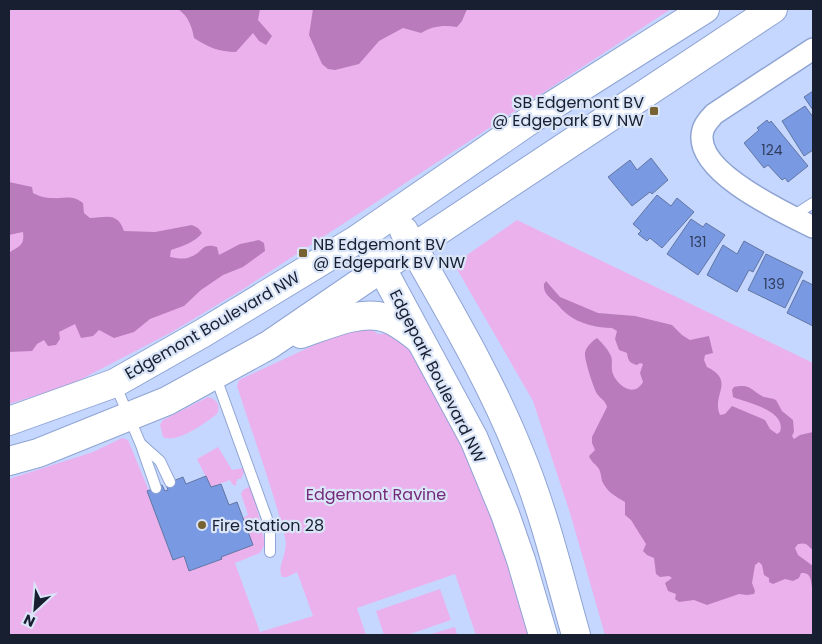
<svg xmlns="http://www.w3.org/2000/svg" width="822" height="644" viewBox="0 0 822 644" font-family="Poppins,sans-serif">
<rect width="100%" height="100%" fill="#c5d7ff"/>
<g fill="#ebb1ed">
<path d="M9,9H671L245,288L172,332L72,384L9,404Z"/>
<path d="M517,220L813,363V635H605L570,513L533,401L454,264Z"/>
<path d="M368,327L378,334L392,333L411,352L463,443L491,506L531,635H476L455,574L357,608L366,635H9V479L93,452L122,438L128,440L149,491L147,492L173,560L184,556L190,571L222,559L221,557L243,518L248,515L241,494L243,490L252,485L265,544L260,553L235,563L260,632L313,616L297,572L287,577H282C276,566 289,554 285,537C272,486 253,436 237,386L239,380L338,334Z"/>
<path d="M208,397C217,399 221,406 217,414C205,423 177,444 163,437L160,425L163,420Z"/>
<path d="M218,447L232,470L243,468L244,472L241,479H237L236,486L232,484L230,480L211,487L197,459Z"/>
<path d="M440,589L451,620L407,635H384L376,611Z"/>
<path d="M455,627L457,635H428Z"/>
</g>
<g fill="#b97bbb">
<path d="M178,9H260L258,20L272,36L266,45L259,41L253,33L236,52C219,52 208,47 194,38C192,26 188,16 178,9Z"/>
<path d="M313,9H467L462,21L457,27C443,25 433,26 421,33L403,28L379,41L359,64L335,70L328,69L322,64L309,35Z"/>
<path d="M9,182L32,187L33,193C38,196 46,198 52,198C66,199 71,194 83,203L84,213L90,218C106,218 117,211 124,231L155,232L192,225L198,228L202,233C195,242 183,246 171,250L170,257C176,258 184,260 190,257C203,253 201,242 217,247L219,255L240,244L259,240L264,243L265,251L243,267L223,275L201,290L184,306L150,319L134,332L114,338L99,330L93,336L81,338L75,324L59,332L60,339L56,345L48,346L44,340L37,344L32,351L9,352V253C18,246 25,247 23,232L9,235Z"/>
<path d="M546,281L560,297L598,313L635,316L672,325L682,335L690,340L709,336L713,353L705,355L704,360L707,367C736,381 711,395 720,415L725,414L732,406L765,420L770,429L777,434L780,432C787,410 747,403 733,397L732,390L734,387C752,383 752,392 764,397C768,398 772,398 776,400L782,411L793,420L794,432L792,436L794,439L800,435L813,432V550C807,546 808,542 798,544L795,548L798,555L813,566V590C810,583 813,572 801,573L799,578L793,581L785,579L773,584L769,582V578L764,575L762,565L759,562L755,565L752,583L755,591L754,594L747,595L739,594L707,605L694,600L679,602L675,599L676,594L668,591L665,583L672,578L669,576L660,577L656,574L654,558L647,555L643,551L646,544L631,520L625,515V502C615,496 607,492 602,481C601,477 601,473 599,469C596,464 591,462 589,456L595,450L592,443V437L607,407C605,400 602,400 598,395C594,391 584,358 585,353C586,347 592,341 597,338C602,343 607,348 610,354C614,361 610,367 613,374C618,386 634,398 643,382L640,373L643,364L640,363L637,365C629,363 628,360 627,353L619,350L615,339L617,331L612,328C598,328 579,324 567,314C563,311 560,307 556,303C549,297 543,293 544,284Z"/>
</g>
<g fill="#7999e3" stroke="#6276a2">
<path d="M813,91V110L804,97Z"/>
<path d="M805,106L813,117V150L804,156L782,121Z"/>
<path d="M767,120L769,123L771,121L808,166L788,182L785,178L782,180L768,165L764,168L744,143L759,130L757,128Z"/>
<path d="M651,158L668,180L652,194L650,192L632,206L608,177L630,160L637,170Z"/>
<path d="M657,195L671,206L677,198L694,212L662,248L650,238L647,241L638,234L641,231L633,224Z"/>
<path d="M691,219L703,227L706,223L725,235L698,275L667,254Z"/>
<path d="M744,241L764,252L753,272L749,270L737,292L707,275L723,245L737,254Z"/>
<path d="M766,254L803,272L785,308L748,290Z"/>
<path d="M803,280L813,285V326L787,313Z"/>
<path d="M206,476L211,487L221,484L229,505L237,502L253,545L221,557L222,559L189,571L184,556L173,560L147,491L162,485L165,491L168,490L166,484L183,477L186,484Z"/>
</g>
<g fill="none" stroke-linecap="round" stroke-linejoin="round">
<defs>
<g id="lane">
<path d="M793,216L813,203"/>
<path d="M215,375L270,527V552"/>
<path d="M115,384L141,445L156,488"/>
<path d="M142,445L160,461L170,482"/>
</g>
<path id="street" d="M813,49L714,114C710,119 705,123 703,130C691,171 785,213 813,227"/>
<g id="secondary">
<path d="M404,231C445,304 489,376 520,454C544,512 559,575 576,635"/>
<path d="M373,252L474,439L505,514L521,560L543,635"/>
<path d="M301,334C325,326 361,309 386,318C398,322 409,331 419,339"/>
<path d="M9,421L115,383L203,333L356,240L542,112L705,9"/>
<path d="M9,461L38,453L167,401L269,345L367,278L773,9"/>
</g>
</defs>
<use href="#lane" stroke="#8fa4d3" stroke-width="12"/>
<use href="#street" stroke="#8fa4d3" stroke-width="24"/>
<use href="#secondary" stroke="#8fa4d3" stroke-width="30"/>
<use href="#lane" stroke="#fff" stroke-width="10"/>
<use href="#street" stroke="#fff" stroke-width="21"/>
<use href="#secondary" stroke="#fff" stroke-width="28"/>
</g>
<g fill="#776231" stroke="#dbe5f8" stroke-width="2">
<rect x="649" y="106" width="10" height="10" rx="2.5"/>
<rect x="298" y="248" width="10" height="10" rx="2.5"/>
<circle cx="202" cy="525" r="5"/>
</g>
<g text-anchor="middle" stroke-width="4.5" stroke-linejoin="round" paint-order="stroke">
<g font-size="14" fill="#303e5e">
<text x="772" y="155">124</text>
<text x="698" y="247">131</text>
<text x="774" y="289">139</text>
</g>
<g font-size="16" fill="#171f31" stroke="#dbe5f8" text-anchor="start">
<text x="644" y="108" text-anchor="end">SB Edgemont BV<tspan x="644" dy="18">@ Edgepark BV NW</tspan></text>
<text x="313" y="250">NB Edgemont BV<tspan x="313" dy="18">@ Edgepark BV NW</tspan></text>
<text x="212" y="531">Fire Station 28</text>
</g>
<g font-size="16" fill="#171f31" stroke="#dbe5f8">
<text transform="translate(212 325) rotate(-30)" y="6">Edgemont Boulevard NW</text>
<text transform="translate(438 376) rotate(63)" y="6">Edgepark Boulevard NW</text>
</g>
<g font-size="16" fill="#742a78" stroke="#dbe5f8">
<text x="376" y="500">Edgemont Ravine</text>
</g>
</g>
<rect width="822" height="644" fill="none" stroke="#171f31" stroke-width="20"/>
<g transform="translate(35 609) rotate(206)" stroke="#dbe5f8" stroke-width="4" paint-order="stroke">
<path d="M0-4L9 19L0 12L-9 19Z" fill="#171f31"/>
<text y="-8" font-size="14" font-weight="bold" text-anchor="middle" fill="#171f31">N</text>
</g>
</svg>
